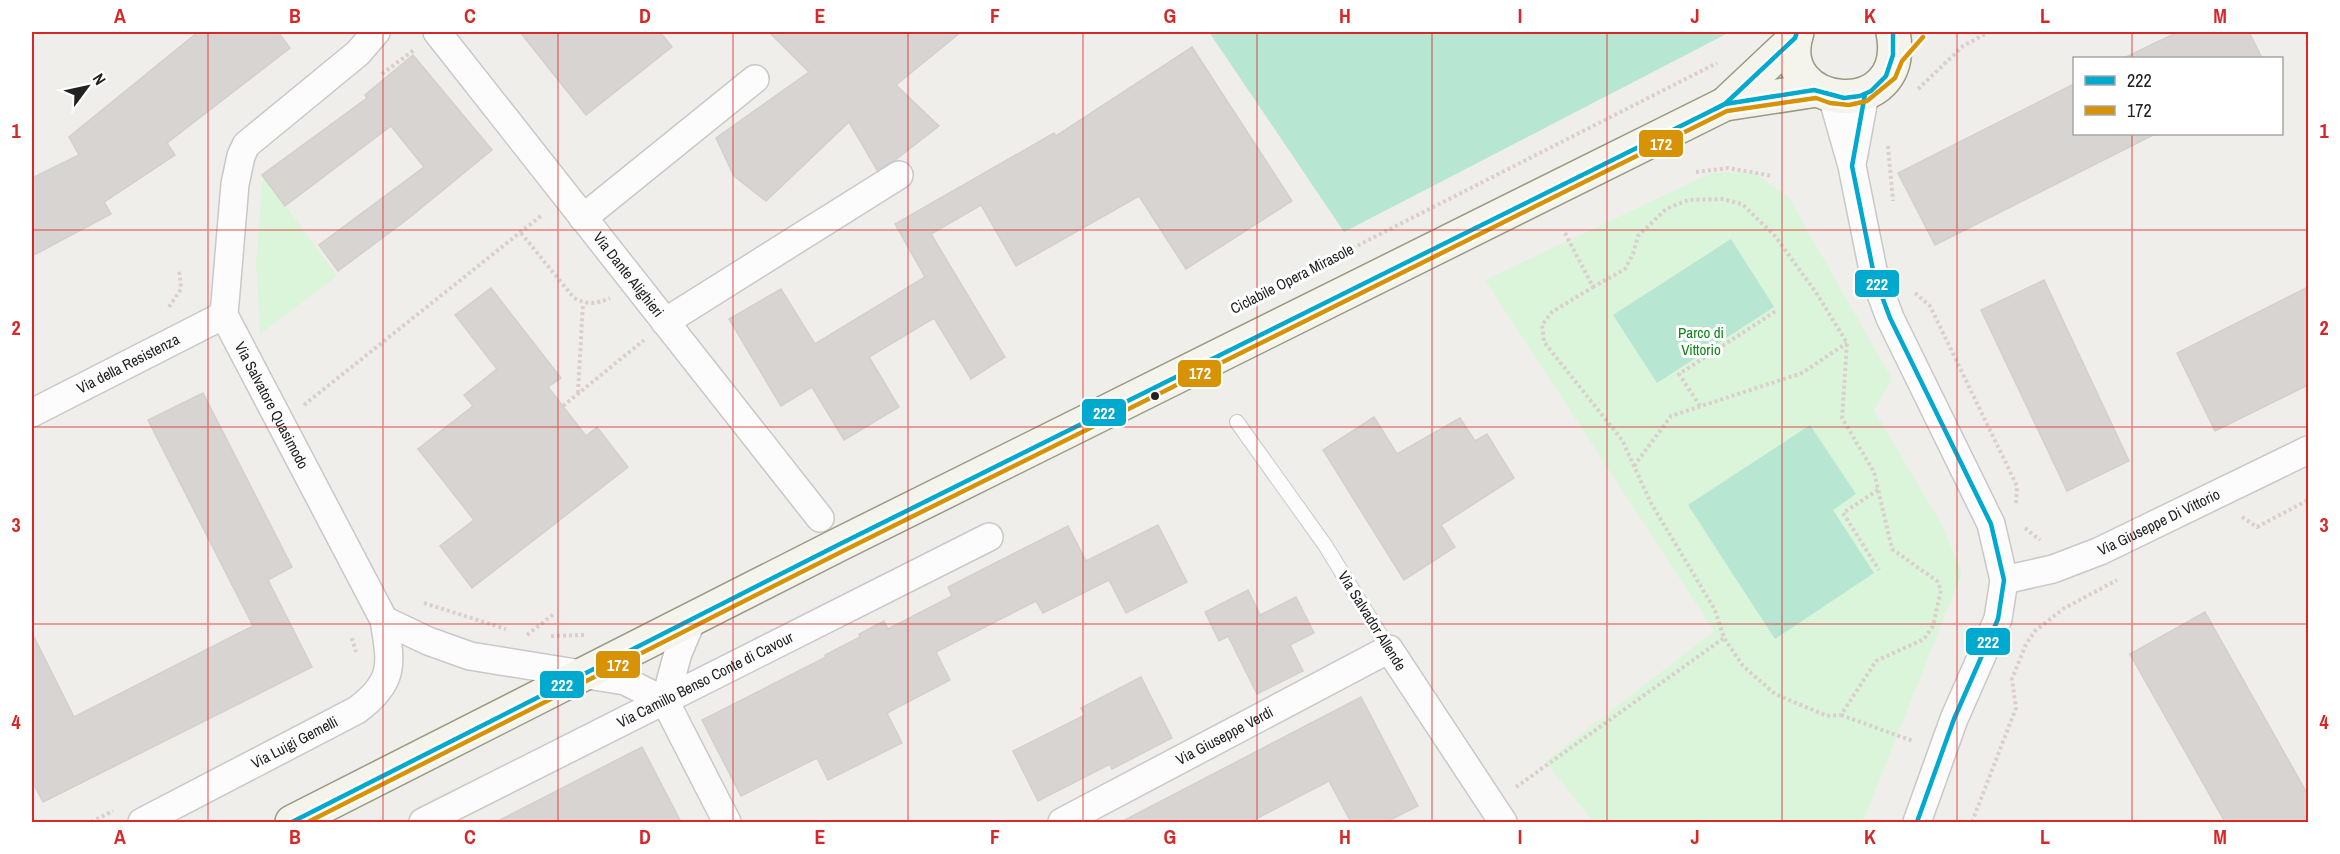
<svg xmlns="http://www.w3.org/2000/svg" width="2340" height="854" viewBox="0 0 2340 854" font-family="'Archivo Narrow',sans-serif">
<rect width="100%" height="100%" fill="#f0eeeb"/>
<g fill="#daf5da">
<path d="M1752,172L1788,196L1892,379L1874,410L1942,525L1962,573L1863,822H1594L1545,762L1714,631L1485,280L1711,173Z"/>
<path d="M263,175L337,276L260,334L256,262Z"/>
</g>
<g fill="#b7e6d2">
<path d="M1209,32H1730L1344,232Z"/>
<path d="M1731,239L1774,307L1657,383L1613,315Z"/>
<path d="M1810,425L1856,494L1833,510L1874,573L1775,639L1688,505Z"/>
</g>
<g fill="#d7d4d2" stroke="#d3d0cc" stroke-width="1.5">
<path d="M198,32H278L290,48L167,143L175,155L104,202L111,214L32,256V178L79,155L69,137Z"/>
<path d="M520,32H660L672,47L586,115Z"/>
<path d="M769,32H961L896,85L939,126L895,160L877,170L849,122L766,201L734,176L716,138L809,72Z"/>
<path d="M2178,32H2249L2262,58H2124Z"/>
<path d="M1192,47L1292,201L1186,269L1139,196L1016,266L981,205L931,234L1005,357L971,379L934,318L869,357L899,407L844,440L812,387L781,406L729,319L781,289L815,344L925,277L895,224L1054,133L1056,136Z"/>
<path d="M413,55L492,150L409,218L338,271L319,245L424,167L391,126L285,206L262,175L367,98L365,95Z"/>
<path d="M2074,84V134H2155L1935,245L1898,173Z"/>
<path d="M2044,280L2129,461L2067,491L1981,310Z"/>
<path d="M2308,287V385L2215,431L2177,353Z"/>
<path d="M491,288L561,378L548,387L586,436L597,427L628,467L472,588L440,546L474,520L418,449L473,406L464,395L497,369L455,315Z"/>
<path d="M203,393L292,567L268,580L312,667L43,802L32,781V633L74,717L253,626L148,420Z"/>
<path d="M1374,417L1397,454L1460,418L1475,441L1487,434L1514,478L1441,525L1455,547L1404,580L1323,450Z"/>
<path d="M1158,525L1187,582L1126,613L1109,580L1043,613L1036,601L936,652L950,680L887,713L902,743L828,780L817,758L741,796L702,720L826,657L825,655L860,637L859,634L884,621L888,629L952,596L948,587L1068,526L1086,561Z"/>
<path d="M1248,590L1260,615L1296,597L1314,633L1290,645L1303,671L1257,694L1228,636L1219,641L1205,612Z"/>
<path d="M2205,612L2308,795V822H2225L2130,654Z"/>
<path d="M1141,677L1172,738L1112,769L1110,764L1038,801L1013,751L1085,715L1081,708Z"/>
<path d="M1361,697L1418,806L1386,822H1351L1329,781L1250,822H1121Z"/>
<path d="M642,747L681,822H496Z"/>
</g>
<g fill="none" stroke-linecap="round" stroke-linejoin="round">
<defs>
<path id="lane" d="M1237,422L1325,545L1389,649"/>
<g id="street">
<path id="s1" d="M376,32L358,53L246,145L241,156L235,184L224,315L384,620L428,641L470,656L625,681L665,701L727,822"/>
<path id="s2" d="M437,32L820,518"/>
<path d="M1832,96L1852,166L1874,275L1890,318L1991,524L2004,580L1998,619L1954,719L1917,822"/>
<path d="M1853,159L1865,94"/>
<path d="M583,218L755,79"/>
<path d="M665,322L899,175"/>
<path id="s3" d="M32,413L224,315"/>
<path id="s4" d="M2004,580L2053,569L2100,551L2308,450"/>
<path d="M665,701L678,653L693,618"/>
<path id="s5" d="M142,822L357,710C396,681 391,663 384,620"/>
<path id="s6" d="M423,822L989,537"/>
<path id="s7" d="M1062,822L1389,649L1503,822"/>
</g>
<g id="secondary">
<path d="M1797,32C1771,111 1911,125 1893,32"/>
<path d="M1725,104L1817,90"/>
<path d="M292,822L840,544L1725,104L1795,38"/>
</g>
</defs>
<use href="#lane" stroke="#c9c8c7" stroke-width="16"/>
<use href="#street" stroke="#c9c8c7" stroke-width="30"/>
<use href="#secondary" stroke="#999a82" stroke-width="36"/>
<g stroke="#dccecd" stroke-width="4" stroke-dasharray="3 3" stroke-linecap="butt">
<path d="M382,74L414,50"/>
<path d="M1918,89L1963,46L1989,32"/>
<path d="M1888,146L1893,201"/>
<path d="M1696,172L1728,168L1773,176"/>
<path d="M521,233L574,298C587,305 596,304 610,298"/>
<path d="M1565,233L1593,287L1552,312L1542,325L1544,342L1622,440L1651,503L1715,610L1724,638L1743,666L1775,694L1827,716L1841,715L1876,661L1924,639L1933,626L1941,590L1937,581L1892,549L1874,472L1842,418L1847,343L1817,294L1775,236L1742,204L1722,199L1688,200L1666,209L1638,236L1633,254L1625,269L1593,287"/>
<path d="M1272,289L1717,63"/>
<path d="M1915,293L1930,306L2017,486L2016,505"/>
<path d="M169,307L181,289L179,269"/>
<path d="M578,393L583,303"/>
<path d="M304,405L542,215"/>
<path d="M563,406L644,340"/>
<path d="M1700,406L1679,374L1776,311"/>
<path d="M1634,466L1671,416L1802,373L1847,343"/>
<path d="M1878,490L1843,513L1879,570"/>
<path d="M2242,517L2257,527L2308,500"/>
<path d="M2025,528L2040,540"/>
<path d="M424,603L506,629"/>
<path d="M527,635L555,613"/>
<path d="M551,636L585,635"/>
<path d="M352,638L356,652"/>
<path d="M1841,715L1913,741"/>
<path d="M1516,787L1724,638"/>
<path d="M91,822L113,811"/>
<path d="M1972,822L2016,708L2012,679L2026,644L2035,631L2063,609L2117,580"/>
</g>
<use href="#lane" stroke="#fdfcfc" stroke-width="14"/>
<use href="#street" stroke="#fdfcfc" stroke-width="27"/>
<use href="#secondary" stroke="#f4f4ed" stroke-width="33"/>
<defs>
<g id="bus-1">
<path d="M1865,94L1852,166L1874,275L1890,318L1991,524L2004,580L1998,619L1954,719L1917,822"/>
<path d="M1715,109L1725,104L1795,38L1797,32"/>
<path d="M292,822L840,544L1725,104L1814,90L1844,98L1860,96L1871,91L1886,76L1893,55V32"/>
</g>
<path id="bus-2" d="M308,822L843,551L1727,111L1816,98L1830,103L1849,105L1867,101L1895,78L1902,61L1923,37"/>
</defs>
<use href="#bus-1" stroke="#fff" stroke-width="9"/>
<use href="#bus-2" stroke="#fff" stroke-width="9"/>
<use href="#bus-1" stroke="#00a9ce" stroke-width="4.5"/>
<use href="#bus-2" stroke="#d79205" stroke-width="4.5"/>
</g>
<path fill="none" stroke="#d62828" stroke-width="1.5" stroke-opacity="0.55" d="M208,32V822M383,32V822M558,32V822M733,32V822M908,32V822M1083,32V822M1257,32V822M1432,32V822M1607,32V822M1782,32V822M1957,32V822M2132,32V58M2132,134V822M32,230H2308M32,427H2308M32,624H2308"/>
<circle fill="#222" stroke="#fff" stroke-width="2" cx="1155" cy="396" r="5"/>
<g text-anchor="middle" stroke-width="6" stroke-linejoin="round" paint-order="stroke">
<g font-size="15" fill="#222" stroke="#fff">
<text dy="5" stroke="none"><textPath href="#s2" startOffset="309">Via Dante Alighieri</textPath></text>
<text transform="translate(1292 279) rotate(-27)" y="5">Ciclabile Opera Mirasole</text>
<text dy="5" stroke="none"><textPath href="#s3" startOffset="108">Via della Resistenza</textPath></text>
<text dy="5" stroke="none"><textPath href="#s1" startOffset="447">Via Salvatore Quasimodo</textPath></text>
<text dy="5" stroke="none"><textPath href="#s4" startOffset="166">Via Giuseppe Di Vittorio</textPath></text>
<text transform="translate(1372 621) rotate(58)" y="5">Via Salvador Allende</text>
<text dy="5" stroke="none"><textPath href="#s6" startOffset="316">Via Camillo Benso Conte di Cavour</textPath></text>
<text dy="5" stroke="none"><textPath href="#s7" startOffset="184">Via Giuseppe Verdi</textPath></text>
<text dy="5" stroke="none"><textPath href="#s5" startOffset="172">Via Luigi Gemelli</textPath></text>
</g>
<g font-size="15" fill="#0c8416" stroke="#fff">
<text x="1701" y="338">Parco di<tspan x="1701" dy="17">Vittorio</tspan></text>
</g>
</g>
<g stroke="#fff" stroke-width="2">
<rect x="1638" y="129" width="46" height="29" rx="6" fill="#d79205"/>
<rect x="1854" y="269" width="46" height="29" rx="6" fill="#00a9ce"/>
<rect x="1177" y="359" width="45" height="29" rx="6" fill="#d79205"/>
<rect x="1081" y="398" width="46" height="29" rx="6" fill="#00a9ce"/>
<rect x="1965" y="627" width="46" height="29" rx="6" fill="#00a9ce"/>
<rect x="595" y="650" width="46" height="29" rx="6" fill="#d79205"/>
<rect x="539" y="670" width="46" height="29" rx="6" fill="#00a9ce"/>
</g>
<g font-size="16" text-anchor="middle" font-weight="bold" fill="#fff">
<text x="1661" y="150">172</text>
<text x="1877" y="290">222</text>
<text x="1200" y="379">172</text>
<text x="1104" y="419">222</text>
<text x="1988" y="648">222</text>
<text x="618" y="671">172</text>
<text x="562" y="691">222</text>
</g>
<rect width="2340" height="854" fill="none" stroke="#ffffff" stroke-width="66"/>
<rect x="2073" y="57" width="210" height="78" fill="#ffffff" stroke="#a7a7a7" stroke-width="1.5"/>
<rect x="2085" y="76" width="30" height="9" fill="#00a9ce" stroke="#a7a7a7" stroke-width="1.5"/>
<text x="2127" y="87" font-size="18" fill="#222222">222</text>
<rect x="2085" y="106" width="30" height="9" fill="#d79205" stroke="#a7a7a7" stroke-width="1.5"/>
<text x="2127" y="117" font-size="18" fill="#222222">172</text>
<g transform="translate(87 87) rotate(57)" stroke="#ffffff" stroke-width="4.5" paint-order="stroke">
<path d="M0-4.5L10 22L0 15L-10 22Z" fill="#222222"/>
<text y="-9" font-size="16" font-weight="bold" text-anchor="middle" fill="#222222">N</text>
</g>
<rect x="33" y="33" width="2274" height="788" fill="none" stroke="#d62828" stroke-width="2"/>
<g font-size="20" text-anchor="middle" font-weight="bold" fill="#d62828">
<text x="120" y="23">A</text>
<text x="295" y="23">B</text>
<text x="470" y="23">C</text>
<text x="645" y="23">D</text>
<text x="820" y="23">E</text>
<text x="995" y="23">F</text>
<text x="1170" y="23">G</text>
<text x="1345" y="23">H</text>
<text x="1520" y="23">I</text>
<text x="1695" y="23">J</text>
<text x="1870" y="23">K</text>
<text x="2045" y="23">L</text>
<text x="2220" y="23">M</text>
<text x="16" y="138">1</text>
<text x="2324" y="138">1</text>
<text x="16" y="335">2</text>
<text x="2324" y="335">2</text>
<text x="16" y="532">3</text>
<text x="2324" y="532">3</text>
<text x="16" y="729">4</text>
<text x="2324" y="729">4</text>
<text x="120" y="844">A</text>
<text x="295" y="844">B</text>
<text x="470" y="844">C</text>
<text x="645" y="844">D</text>
<text x="820" y="844">E</text>
<text x="995" y="844">F</text>
<text x="1170" y="844">G</text>
<text x="1345" y="844">H</text>
<text x="1520" y="844">I</text>
<text x="1695" y="844">J</text>
<text x="1870" y="844">K</text>
<text x="2045" y="844">L</text>
<text x="2220" y="844">M</text>
</g>
</svg>
